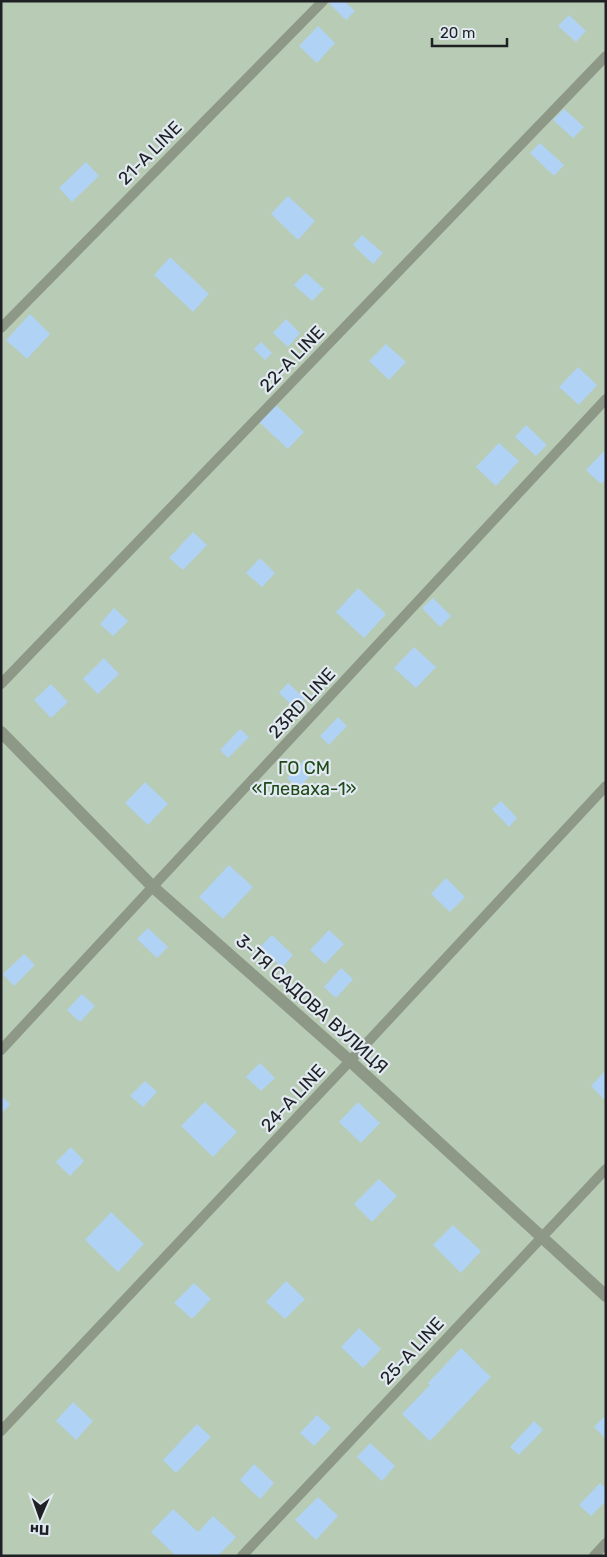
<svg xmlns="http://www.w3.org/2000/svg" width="607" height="1557" viewBox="0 0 607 1557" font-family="Rubik,sans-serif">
<rect width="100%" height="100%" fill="#e1e9f1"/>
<rect fill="#b8cbb4" x="1" y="1" width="605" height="1555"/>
<g fill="#b0d3f5">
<path d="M332,1H344L355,11L346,20L330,4Z"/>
<path d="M569,15L586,31L576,42L558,26Z"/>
<path d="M318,26L335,43L317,63L299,46Z"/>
<path d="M564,109L584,127L573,138L553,120Z"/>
<path d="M540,143L564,165L554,176L530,153Z"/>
<path d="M86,162L99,176L72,202L59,188Z"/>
<path d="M288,196L315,221L298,240L271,214Z"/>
<path d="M362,235L383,253L373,264L353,245Z"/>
<path d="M170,257L209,294L193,312L154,275Z"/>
<path d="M306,273L324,289L312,301L294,285Z"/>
<path d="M30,314L50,334L27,359L6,340Z"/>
<path d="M286,319L300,333L288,347L273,333Z"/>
<path d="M261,342L272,353L265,360L254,349Z"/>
<path d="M386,344L406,362L389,380L369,361Z"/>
<path d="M578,367L597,385L579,405L559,387Z"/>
<path d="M276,405L304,432L288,449L259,422Z"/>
<path d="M526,425L547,445L536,456L515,437Z"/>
<path d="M499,443L519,461L496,486L476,467Z"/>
<path d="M604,451L606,453V479L601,484L586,470Z"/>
<path d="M193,532L207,545L183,570L169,558Z"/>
<path d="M260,558L275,573L262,587L246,573Z"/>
<path d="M358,588L386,614L364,638L336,612Z"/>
<path d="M433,598L451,616L440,627L422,608Z"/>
<path d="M114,608L128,621L113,636L100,624Z"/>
<path d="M414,647L436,667L416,688L394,668Z"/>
<path d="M104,658L119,674L98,694L83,679Z"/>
<path d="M288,683L305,699L296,709L279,693Z"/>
<path d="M51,684L68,702L51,718L34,700Z"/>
<path d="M338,717L347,726L329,745L320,736Z"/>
<path d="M240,729L249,737L228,758L220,750Z"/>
<path d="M304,760L315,770L298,789L287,778Z"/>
<path d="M145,782L168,804L148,825L125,803Z"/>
<path d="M501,801L517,818L509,827L492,809Z"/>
<path d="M229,865L253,887L223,919L199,897Z"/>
<path d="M446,878L465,897L450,912L431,894Z"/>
<path d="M148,928L168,947L157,958L137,939Z"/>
<path d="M329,930L344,944L325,964L310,950Z"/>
<path d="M272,935L293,955L282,968L260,947Z"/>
<path d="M24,954L35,965L14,986L3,974Z"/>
<path d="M341,968L353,979L336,998L324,987Z"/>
<path d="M82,994L95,1006L80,1022L67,1010Z"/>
<path d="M260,1063L275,1078L261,1091L246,1077Z"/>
<path d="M606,1070V1101L591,1086Z"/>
<path d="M145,1081L157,1092L143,1107L130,1096Z"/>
<path d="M1,1096L10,1104L1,1114Z"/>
<path d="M205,1102L237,1132L213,1157L181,1126Z"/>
<path d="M358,1102L380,1123L361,1143L339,1122Z"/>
<path d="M71,1147L84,1161L70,1176L56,1162Z"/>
<path d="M379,1179L397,1196L372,1222L354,1204Z"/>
<path d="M111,1212L144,1244L118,1272L85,1240Z"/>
<path d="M453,1225L481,1251L461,1273L433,1245Z"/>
<path d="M286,1281L305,1299L285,1319L266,1302Z"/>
<path d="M194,1283L211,1299L192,1319L174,1303Z"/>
<path d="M359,1328L381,1349L363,1368L341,1347Z"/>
<path d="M461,1348L491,1377L430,1441L402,1414L430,1385L428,1383Z"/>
<path d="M73,1402L93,1421L76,1440L56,1421Z"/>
<path d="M317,1415L331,1428L314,1446L300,1433Z"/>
<path d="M606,1415V1439L594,1427Z"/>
<path d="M534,1421L543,1430L519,1455L510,1447Z"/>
<path d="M197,1424L211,1437L176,1473L163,1460Z"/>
<path d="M370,1443L395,1466L382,1481L357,1457Z"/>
<path d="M254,1464L274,1483L260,1499L240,1480Z"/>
<path d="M600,1483L606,1489V1501L591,1516L579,1505Z"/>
<path d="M318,1497L338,1516L316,1540L295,1520Z"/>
<path d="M173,1509L198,1532L213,1516L236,1537L218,1556H176L151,1532Z"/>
</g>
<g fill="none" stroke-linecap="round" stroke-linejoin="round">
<g stroke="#8e9887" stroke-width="10">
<path d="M1,328L323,1"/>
<path d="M1,684L606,56"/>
<path d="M1,1050L606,399"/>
<path d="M1,1431L350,1061L606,786"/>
<path d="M242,1556L606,1169"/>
<path d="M594,1556L606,1543"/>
</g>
<path stroke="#8e9887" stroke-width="12" d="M1,732L153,887L350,1061L606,1296"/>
</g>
<g text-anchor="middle" stroke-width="4.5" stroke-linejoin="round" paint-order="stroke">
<g font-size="18" fill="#1e2023" stroke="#e1e9f1">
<text transform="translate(150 153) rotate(-45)" y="6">21-A LINE</text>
<text transform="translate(292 359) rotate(-46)" y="6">22-A LINE</text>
<text transform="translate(302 703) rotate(-47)" y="6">23RD LINE</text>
<text transform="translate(312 1004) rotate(42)" y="6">3-ТЯ САДОВА ВУЛИЦЯ</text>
<text transform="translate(293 1098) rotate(-47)" y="6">24-A LINE</text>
<text transform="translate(412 1351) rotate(-47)" y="6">25-A LINE</text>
</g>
<g font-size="18" fill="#1f4817" stroke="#e1e9f1">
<text x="304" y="774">ГО СМ<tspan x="304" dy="21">«Глеваха-1»</tspan></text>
</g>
</g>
<rect width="607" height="1557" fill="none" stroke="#1e2023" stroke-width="5"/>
<g transform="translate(40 1517) rotate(182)" stroke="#e1e9f1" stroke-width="4" paint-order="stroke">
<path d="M0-4L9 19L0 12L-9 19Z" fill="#1e2023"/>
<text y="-8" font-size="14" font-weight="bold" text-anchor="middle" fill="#1e2023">Пн</text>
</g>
<path d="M432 38v8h75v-8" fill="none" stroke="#1e2023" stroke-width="2.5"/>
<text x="440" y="38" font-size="15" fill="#1e2023" stroke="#e1e9f1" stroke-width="4" paint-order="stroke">20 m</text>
</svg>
